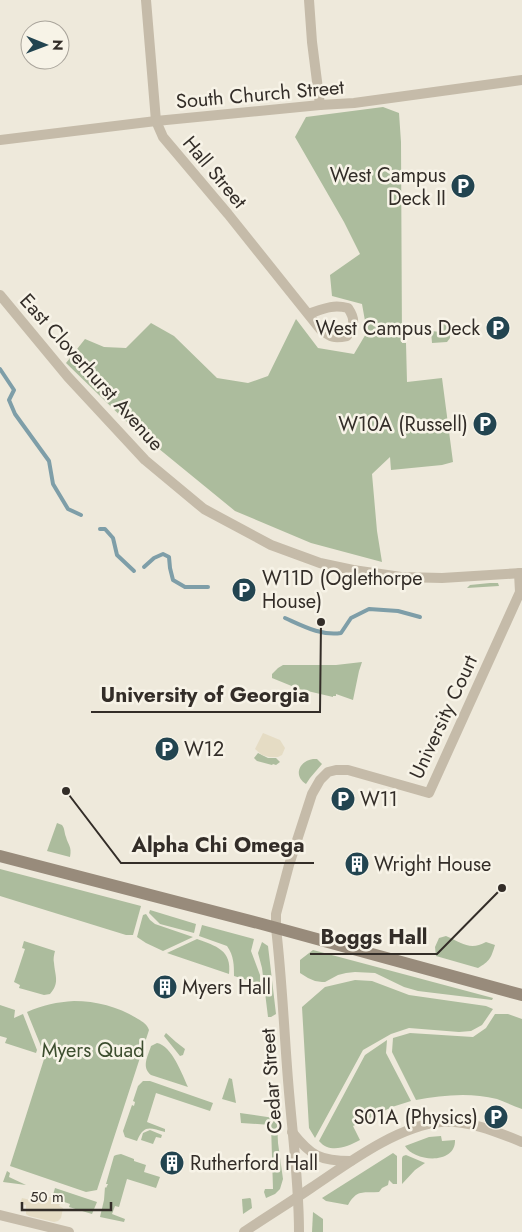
<svg xmlns="http://www.w3.org/2000/svg" width="522" height="1232" viewBox="0 0 522 1232" font-family="Jost,sans-serif">
<rect width="100%" height="100%" fill="#eee9db"/>
<g fill="#acbc9d">
<path d="M383,107L399,113L401,142L402,343H406L407,382L442,378L453,462L442,465L391,470L390,457L372,474L377,531L382,562L311,543L235,511L131,426L66,363L85,339L104,347L126,348L151,323L174,336L217,378L248,383L268,376L296,319L318,348L354,354L367,332L362,304L332,296L330,275L360,254L344,222L295,137L306,117Z"/>
<path d="M441,322H449L450,338L447,342L432,343L431,331L441,332Z"/>
<path d="M490,583H498L499,586L467,588L470,585Z"/>
<path d="M362,662L359,671L353,700L336,694V696H333V697L299,689L272,678V674L278,668L283,665H336Z"/>
<path d="M258,753L268,758H276L280,762L276,765L273,764L272,765L257,761L254,758Z"/>
<path d="M313,759H317L322,764L310,778L306,784C293,776 299,761 313,759Z"/>
<path d="M57,823L62,825C65,829 64,832 66,837C68,845 72,846 70,857L47,851Z"/>
<path d="M0,869L141,906L133,935H126L0,896Z"/>
<path d="M150,910L196,924L194,933L160,924L149,913Z"/>
<path d="M146,914L150,920L155,924L193,937L163,951L146,943L137,937L143,915Z"/>
<path d="M202,925L254,939L251,951L260,975V984L234,976C234,965 234,956 227,946L199,936Z"/>
<path d="M446,936C462,943 470,951 486,942L495,945C491,958 490,961 478,968L436,956L435,947L439,938Z"/>
<path d="M197,939C216,946 232,950 229,974L167,953Z"/>
<path d="M24,941L55,951C54,955 53,959 54,963C55,976 60,983 50,994L44,995L19,988L20,985L14,982L25,949L22,948Z"/>
<path d="M262,942L268,946L276,1014L271,1017H268L262,968L258,953Z"/>
<path d="M313,950L493,998L492,1000L418,991L404,987L375,973L355,972L346,973L338,975L325,982H322L315,981L308,978L300,973V960Z"/>
<path d="M355,980L372,981L409,995L486,1006L493,1009L482,1025L471,1031L459,1032L409,1028L391,1034L363,1050L315,1138L309,1128L302,1007L325,987Z"/>
<path d="M74,1001C97,1001 119,1007 138,1019C143,1022 147,1024 149,1030L97,1190L86,1192L10,1166L45,1056L27,1012C43,1005 57,1002 74,1001Z"/>
<path d="M0,1005L15,1010L14,1018L23,1014L37,1050L36,1053L5,1043L7,1038L0,1036Z"/>
<path d="M495,1014H508L522,1019V1109C514,1106 505,1102 497,1099C470,1092 442,1095 416,1100L392,1052L393,1038L410,1033L473,1037L486,1028Z"/>
<path d="M166,1033L176,1042L185,1049L183,1055L180,1056L164,1036Z"/>
<path d="M387,1040L386,1053L411,1101L392,1107L353,1126L360,1140C347,1147 330,1154 319,1141L365,1055Z"/>
<path d="M157,1043C172,1046 182,1074 188,1087L151,1075C141,1067 148,1056 151,1046Z"/>
<path d="M229,1078L232,1079L236,1103L222,1099Z"/>
<path d="M143,1081H150L213,1103L210,1111L156,1093L147,1122L165,1129V1132C150,1128 144,1124 137,1141L125,1137L123,1131L132,1105L134,1106L135,1102L133,1101L138,1086Z"/>
<path d="M240,1113L274,1118L277,1122L278,1143L283,1179L280,1189L275,1194L266,1198L264,1192L265,1189H273L271,1125L241,1123Z"/>
<path d="M150,1130L162,1135L161,1138L156,1137L153,1144L141,1140L143,1133Z"/>
<path d="M441,1136L442,1141L455,1140C456,1165 414,1162 405,1146L429,1137Z"/>
<path d="M393,1153L397,1156V1184H393L389,1180L388,1185L382,1188L379,1192C363,1193 357,1189 348,1205L326,1201L322,1198Z"/>
<path d="M121,1154L134,1159V1161L146,1165L144,1172L160,1177L156,1188L127,1179L119,1207L115,1206L112,1214L125,1219L124,1222L100,1217L104,1200L105,1187L106,1188L108,1184H106L114,1156L116,1155Z"/>
<path d="M406,1155L425,1163L415,1170L402,1184V1158L403,1156Z"/>
<path d="M7,1171L10,1173L9,1177L26,1185L3,1182Z"/>
<path d="M55,1188L97,1202L92,1214L69,1207L70,1204L56,1199L53,1195Z"/>
<path d="M250,1198L251,1199L252,1208L243,1214L242,1199Z"/>
<path d="M313,1212L323,1219V1232H312Z"/>
</g>
<g fill="#e5dcc4">
<path d="M263,733L280,740L285,748L282,755L278,757H269L262,755L255,749Z"/>
<path d="M50,1197L55,1198L60,1204L59,1206L63,1208L61,1218L58,1221L54,1222L29,1216L26,1214V1205L20,1204L22,1198L35,1201L36,1198Z"/>
</g>
<g fill="none" stroke-linecap="round" stroke-linejoin="round">
<g stroke="#7e9ea8" stroke-width="4">
<path d="M0,369L14,390L9,400L15,414L49,461L53,484L68,509L81,515"/>
<path d="M100,529H105L113,538L117,555L134,571"/>
<path d="M144,567L154,558L163,554L169,557L170,568L173,580L185,587H208"/>
<path d="M285,618C303,626 321,636 341,633L351,618L369,609L398,611L420,617"/>
</g>
<g stroke="#c5bba9" stroke-width="10">
<path d="M146,0L156,121L163,137L228,214L320,329C331,337 333,339 347,336C354,324 356,320 348,308C332,304 323,309 308,314"/>
<path d="M309,0L312,42L320,105"/>
<path d="M0,140L156,121L320,105L354,103L522,80"/>
<path d="M0,295L68,377L145,460L204,509L271,545L320,563L353,570L401,577L442,578L522,573"/>
<path d="M292,1132C311,1156 320,1161 351,1161"/>
<path d="M0,1215L69,1232"/>
<path d="M244,1232C266,1217 289,1203 311,1188C347,1164 397,1126 441,1122C469,1120 497,1132 522,1142"/>
<path d="M299,1232C299,1181 292,1131 288,1080C284,1030 282,979 276,928V914L289,865L312,794L320,780L328,772L336,770H348L429,793L520,592L519,573"/>
</g>
<path stroke="#988b7b" stroke-width="12" d="M0,856L262,924L522,995"/>
</g>
<defs>
<symbol id="parking-disc" viewBox="-11 -11 22 22"><circle r="9.5" fill="#224450" stroke="#f7f3e7"/><path d="M-3.5-5.5H1a3.5 3.5 0 0 1 0 7H-1V5.5H-3.5ZM-1-3.4V-.6H.8a1.4 1.4 0 0 0 0-2.8Z" fill="#fff"/></symbol>
<symbol id="building-disc" viewBox="-11 -11 22 22"><circle r="9.5" fill="#224450" stroke="#f7f3e7"/><path d="M-4-6H4V6H1V3H-1V6H-4ZM-2.5-4.3h1.7v1.8h-1.7ZM.8-4.3h1.7v1.8H.8ZM-2.5-1h1.7V.8h-1.7ZM.8-1h1.7V.8H.8Z" fill="#fff"/></symbol>
</defs>
<g fill-rule="evenodd">
<use href="#parking-disc" x="449" y="172" width="28" height="28"/>
<use href="#parking-disc" x="484" y="314" width="28" height="28"/>
<use href="#parking-disc" x="471" y="410" width="28" height="28"/>
<use href="#parking-disc" x="230" y="576" width="28" height="28"/>
<use href="#parking-disc" x="153" y="735" width="28" height="28"/>
<use href="#parking-disc" x="329" y="785" width="28" height="28"/>
<use href="#building-disc" x="343" y="850" width="28" height="28"/>
<use href="#building-disc" x="151" y="973" width="28" height="28"/>
<use href="#parking-disc" x="482" y="1103" width="28" height="28"/>
<use href="#building-disc" x="158" y="1149" width="28" height="28"/>
</g>
<g text-anchor="middle" stroke-width="5" stroke-linejoin="round" paint-order="stroke">
<g font-size="20" fill="#332d28" stroke="#f7f3e7">
<text transform="translate(260 94) rotate(-5)" y="7">South Church Street</text>
<text transform="translate(215 172) rotate(50)" y="7">Hall Street</text>
<text transform="translate(92 372) rotate(48)" y="7">East Cloverhurst Avenue</text>
<text transform="translate(443 717) rotate(-65)" y="7">University Court</text>
<text transform="translate(271 1081) rotate(-94)" y="7">Cedar Street</text>
</g>
<g font-size="20" fill="#332d28" stroke="#f7f3e7" text-anchor="start">
<text x="446" y="182" text-anchor="end">West Campus<tspan x="446" dy="23">Deck II</tspan></text>
<text x="480" y="335" text-anchor="end">West Campus Deck</text>
<text x="468" y="431" text-anchor="end">W10A (Russell)</text>
<text x="262" y="585">W11D (Oglethorpe<tspan x="262" dy="23">House)</tspan></text>
<text x="184" y="756">W12</text>
<text x="360" y="806">W11</text>
<text x="374" y="871">Wright House</text>
<text x="182" y="994">Myers Hall</text>
<text x="478" y="1124" text-anchor="end">S01A (Physics)</text>
<text x="190" y="1170">Rutherford Hall</text>
</g>
<g font-size="20" fill="#3d4e2f" stroke="#f7f3e7">
<text x="93" y="1057">Myers Quad</text>
</g>
</g>
<path fill="none" stroke="#332d28" stroke-width="2" d="M321 622L320 712H91M66 791L121 863H314M502 888L437 954H310"/>
<g fill="#332d28" stroke="#f7f3e7" stroke-width="2">
<circle cx="321" cy="622" r="5"/>
<circle cx="66" cy="791" r="5"/>
<circle cx="502" cy="888" r="5"/>
</g>
<g font-size="21" text-anchor="middle" font-weight="bold" fill="#332d28" stroke="#f7f3e7" stroke-width="5" stroke-linejoin="round" paint-order="stroke">
<text x="205" y="702">University of Georgia</text>
<text x="218" y="852">Alpha Chi Omega</text>
<text x="374" y="944">Boggs Hall</text>
</g>
<g transform="translate(45 45) rotate(91)"><circle r="24" fill="#f7f3e7" stroke="#a9a49b"/>
<path d="M0-4L9 19L0 12L-9 19Z" fill="#224450"/>
<text y="-8" font-size="14" font-weight="bold" text-anchor="middle" fill="#332d28">N</text>
</g>
<path d="M22 1202v8h89v-8" fill="none" stroke="#332d28" stroke-width="2.5"/>
<text x="30" y="1202" font-size="15" fill="#332d28" stroke="#f7f3e7" stroke-width="4" paint-order="stroke">50 m</text>
</svg>
